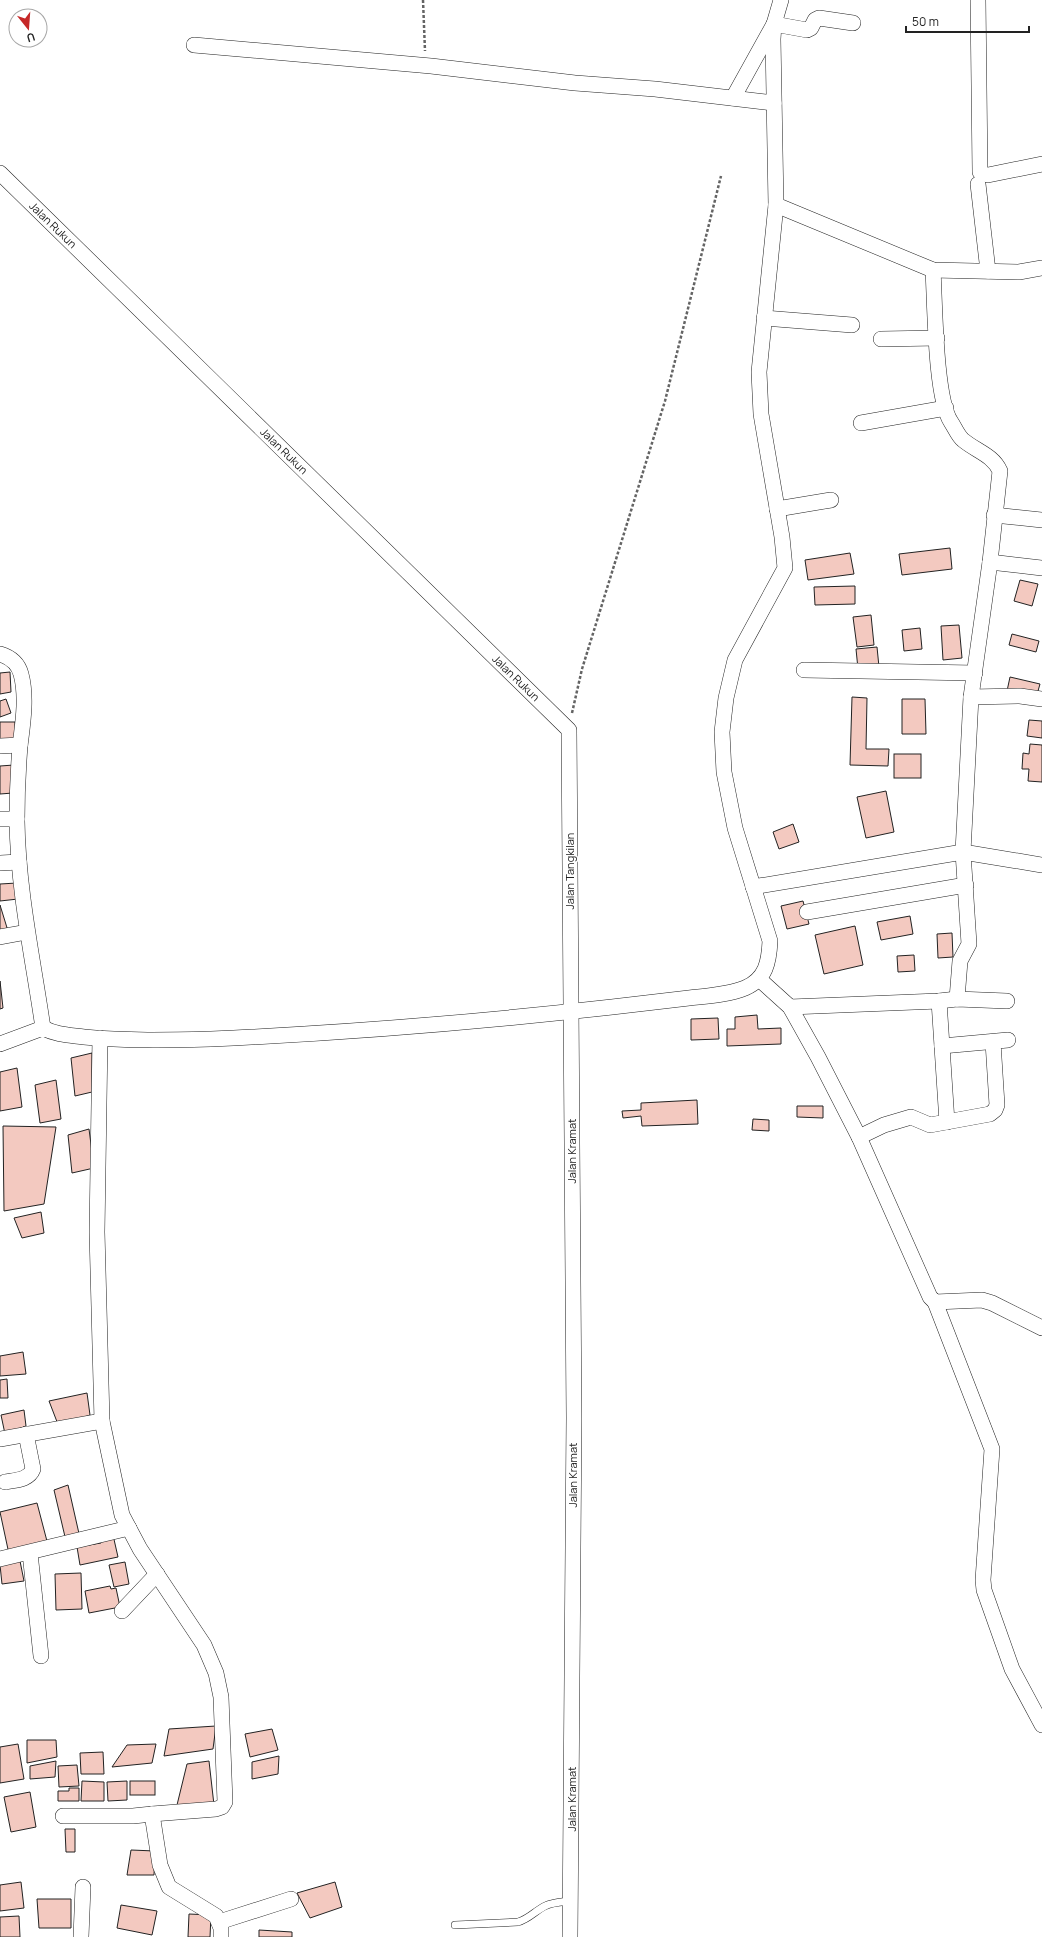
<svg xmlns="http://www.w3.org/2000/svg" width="1042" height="1937" viewBox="0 0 1042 1937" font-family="Manrope,sans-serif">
<rect width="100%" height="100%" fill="#fff"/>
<g fill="#f3c9c0" stroke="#222">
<path d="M950,548L952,569L902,575L899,554Z"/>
<path d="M850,553L854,574L808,580L805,560Z"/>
<path d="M1020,580L1038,584L1032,606L1014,601Z"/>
<path d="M855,586V604L815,605L814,587Z"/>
<path d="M871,615L874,645L857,647L853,617Z"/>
<path d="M959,625L962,658L943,660L941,626Z"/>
<path d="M920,628L922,649L904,651L902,630Z"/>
<path d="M1012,634L1039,641L1036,652L1009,645Z"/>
<path d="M877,647L879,667L858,669L856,649Z"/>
<path d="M10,672L11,692L0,694V673Z"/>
<path d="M1010,677L1040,684L1036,698L1007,691Z"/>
<path d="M852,697L867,698L866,749H889L888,766L850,765Z"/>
<path d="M6,699L11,713L0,717V701Z"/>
<path d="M902,699H925L926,734H902Z"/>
<path d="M1029,720L1042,721V738L1027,736Z"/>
<path d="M0,722H15L16,743H0Z"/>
<path d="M1030,744L1042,745V782L1028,781L1029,769H1022L1023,753L1029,754Z"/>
<rect x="894" y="754" width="27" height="24"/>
<path d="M14,765L13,793L0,794V766Z"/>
<path d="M886,791L894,832L866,838L857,797Z"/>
<path d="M793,824L799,842L779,849L773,832Z"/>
<path d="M17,883L18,899L0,901V884Z"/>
<path d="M803,901L809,924L787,929L781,906Z"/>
<path d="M0,905L8,931L0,933Z"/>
<path d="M910,916L913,934L881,940L877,922Z"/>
<path d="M855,926L863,965L824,974L815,935Z"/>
<path d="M952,933L953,957L938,958L937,934Z"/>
<path d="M914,955L915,971L898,972L897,956Z"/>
<path d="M0,981L3,1008L0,1009Z"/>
<path d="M757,1015L758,1029L781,1028V1044L727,1046V1029H735V1017Z"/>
<path d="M718,1018L719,1039L691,1040V1019Z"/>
<path d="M92,1053V1092L75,1096L71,1058Z"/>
<path d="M17,1068L22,1107L0,1111V1072Z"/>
<path d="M56,1080L61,1119L40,1123L35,1085Z"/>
<path d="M697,1100L698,1124L642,1126L641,1116L623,1118L622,1111L641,1110V1103Z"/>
<path d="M797,1106H823V1118L797,1117Z"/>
<path d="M753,1119L769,1120V1131L752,1130Z"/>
<path d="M3,1126L56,1127L44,1204L4,1211Z"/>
<path d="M89,1129L94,1168L72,1173L68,1135Z"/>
<path d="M41,1212L44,1233L22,1238L14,1218Z"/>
<path d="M23,1352L26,1374L0,1376V1356Z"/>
<path d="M7,1379L8,1398H0V1380Z"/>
<path d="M87,1393L90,1415L59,1427L49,1401Z"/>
<path d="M24,1410L26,1426L5,1434L1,1415Z"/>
<path d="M68,1485L80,1538L66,1541L54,1490Z"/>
<path d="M37,1503L48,1545L9,1554L0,1512Z"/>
<path d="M113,1535L118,1557L80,1565L77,1547L101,1543V1538Z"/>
<path d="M20,1561L24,1581L2,1584L0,1565Z"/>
<path d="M125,1562L129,1584L114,1587L109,1565Z"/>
<path d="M81,1573L82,1609L56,1610L55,1574Z"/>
<path d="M110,1586L111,1589L116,1588L120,1607L89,1613L85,1591Z"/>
<path d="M216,1726L213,1749L164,1756L169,1729Z"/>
<path d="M272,1729L278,1750L250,1757L245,1734Z"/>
<path d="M27,1740H56L57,1757L27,1763Z"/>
<path d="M18,1744L24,1779L0,1783V1747Z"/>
<path d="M156,1744L152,1763L112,1767L127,1745Z"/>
<path d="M103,1752L104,1774H81L80,1753Z"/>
<path d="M279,1756L278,1774L252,1779V1762Z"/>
<path d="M56,1761L55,1777L30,1779V1766Z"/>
<path d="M209,1761L214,1805H177L187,1764Z"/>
<path d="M77,1765L79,1786L59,1787L58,1766Z"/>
<path d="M82,1781L104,1782V1801H81Z"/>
<path d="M127,1781V1800L108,1801L107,1782Z"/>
<rect x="130" y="1781" width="25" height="14"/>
<path d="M69,1788H79V1801H58V1791H69Z"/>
<path d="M30,1792L36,1827L11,1832L4,1797Z"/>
<path d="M65,1829H75V1852H66Z"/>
<path d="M131,1850L155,1851L154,1875H127Z"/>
<path d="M21,1882L24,1908L0,1911V1885Z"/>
<path d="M335,1882L342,1907L310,1918L297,1893Z"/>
<path d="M37,1899H71V1928H39Z"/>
<path d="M121,1905L157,1911L152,1935L117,1928Z"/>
<path d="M189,1914L211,1915L210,1937H188Z"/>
<path d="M19,1916L20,1937H0V1917Z"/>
<path d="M259,1930L292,1932V1937H259Z"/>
</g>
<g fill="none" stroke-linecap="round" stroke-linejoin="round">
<defs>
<path id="service" d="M455,1925L518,1922C529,1919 535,1911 545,1906C553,1902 562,1902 571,1901"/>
<g id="minor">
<path d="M978,0L980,172L983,174L988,175L1042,164"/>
<path d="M194,45L431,66L575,83L655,89L774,103"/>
<path d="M733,98L774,24L807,30L811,28L815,20L819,18L853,23"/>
<path d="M0,173L569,730L574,1418L570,1937"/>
<path d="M978,184L988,271"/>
<path d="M776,205L933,270L1019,272L1042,268"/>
<path d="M933,270C935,303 935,398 951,422C955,428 958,436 963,440C976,451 993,455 1000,471L990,562L971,697L963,852L969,944L960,961L957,999"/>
<path d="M764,318L852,325"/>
<path d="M881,339L937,338"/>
<path d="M861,423L946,408"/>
<path d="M777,509L831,500"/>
<path d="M994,515L1042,520"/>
<path d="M990,562L1042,568"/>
<path d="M0,654C10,657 18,663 21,674C27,697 23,722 20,746C18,771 17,797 17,821C18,891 33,959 43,1028"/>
<path d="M804,670L975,673"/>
<path d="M971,697L1020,696L1042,699"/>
<path d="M0,746L20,745"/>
<path d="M0,819H17"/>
<path d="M0,863L19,862"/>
<path d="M753,887L963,852L1042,865"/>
<path d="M807,912L966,885"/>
<path d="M0,937L27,932"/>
<path d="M759,979L790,1007L818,1057L859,1137L930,1297L935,1302L982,1300L992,1303L1042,1328"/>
<path d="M939,1001L947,1122"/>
<path d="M790,1007L939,1001L957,999L1007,1001"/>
<path d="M100,1038L97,1232L102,1421L122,1515L140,1549L204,1645L216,1673L221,1697L225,1802L222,1807L216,1809L152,1814"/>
<path d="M0,1044L43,1028C57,1035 69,1035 84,1037C126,1041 169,1040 211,1039C345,1033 479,1022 612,1007C638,1004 663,1001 689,998C707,996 728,995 745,988C766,979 769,962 770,941L735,828L724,772L722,732L726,698L735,660L785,568L782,537L761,414L759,372L776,205L773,39L774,24L781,0"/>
<path d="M942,1046L1008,1040"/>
<path d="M859,1137L884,1125L911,1117L930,1125L990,1114L995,1110L997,1105L993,1042"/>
<path d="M935,1302L992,1449L983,1580L984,1590L1012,1669L1042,1725"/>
<path d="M0,1439L102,1421"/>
<path d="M5,1482C16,1480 29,1480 33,1469L26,1434"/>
<path d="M30,1553L41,1656"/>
<path d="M0,1559L129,1528"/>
<path d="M122,1611L157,1574"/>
<path d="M63,1816H133L152,1814L160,1865L169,1887L216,1916L221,1928V1937"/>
<path d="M219,1922L291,1899"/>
<path d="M81,1937L83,1887"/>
</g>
</defs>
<use href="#service" stroke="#222" stroke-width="8"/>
<use href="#minor" stroke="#222" stroke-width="16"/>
<g stroke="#646464" stroke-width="2.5" stroke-dasharray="3 2" stroke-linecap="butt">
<path d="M423,0L425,51"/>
<path d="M572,713L582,669L665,401L721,176"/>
</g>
<use href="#service" stroke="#fff" stroke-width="7"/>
<use href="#minor" stroke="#fff" stroke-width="15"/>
</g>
<g text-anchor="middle" stroke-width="3" stroke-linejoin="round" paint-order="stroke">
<g font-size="11" fill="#222" stroke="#fff">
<text transform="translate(53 225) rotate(44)" y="4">Jalan Rukun</text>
<text transform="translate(284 451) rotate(44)" y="4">Jalan Rukun</text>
<text transform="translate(516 678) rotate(44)" y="4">Jalan Rukun</text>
<text transform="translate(570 871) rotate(-90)" y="4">Jalan Tangkilan</text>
<text transform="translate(572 1151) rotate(-90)" y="4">Jalan Kramat</text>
<text transform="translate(573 1475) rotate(-90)" y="4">Jalan Kramat</text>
<text transform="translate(572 1799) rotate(-90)" y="4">Jalan Kramat</text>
</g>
</g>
<g transform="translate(28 28) rotate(163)"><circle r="19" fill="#ffffff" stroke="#a7a7a7"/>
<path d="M0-3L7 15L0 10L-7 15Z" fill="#c62828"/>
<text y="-6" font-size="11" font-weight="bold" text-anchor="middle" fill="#222222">U</text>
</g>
<path d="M906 26v6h123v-6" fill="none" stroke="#222222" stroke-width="2"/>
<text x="912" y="26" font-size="12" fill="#222222" stroke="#ffffff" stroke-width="3" paint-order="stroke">50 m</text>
</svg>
